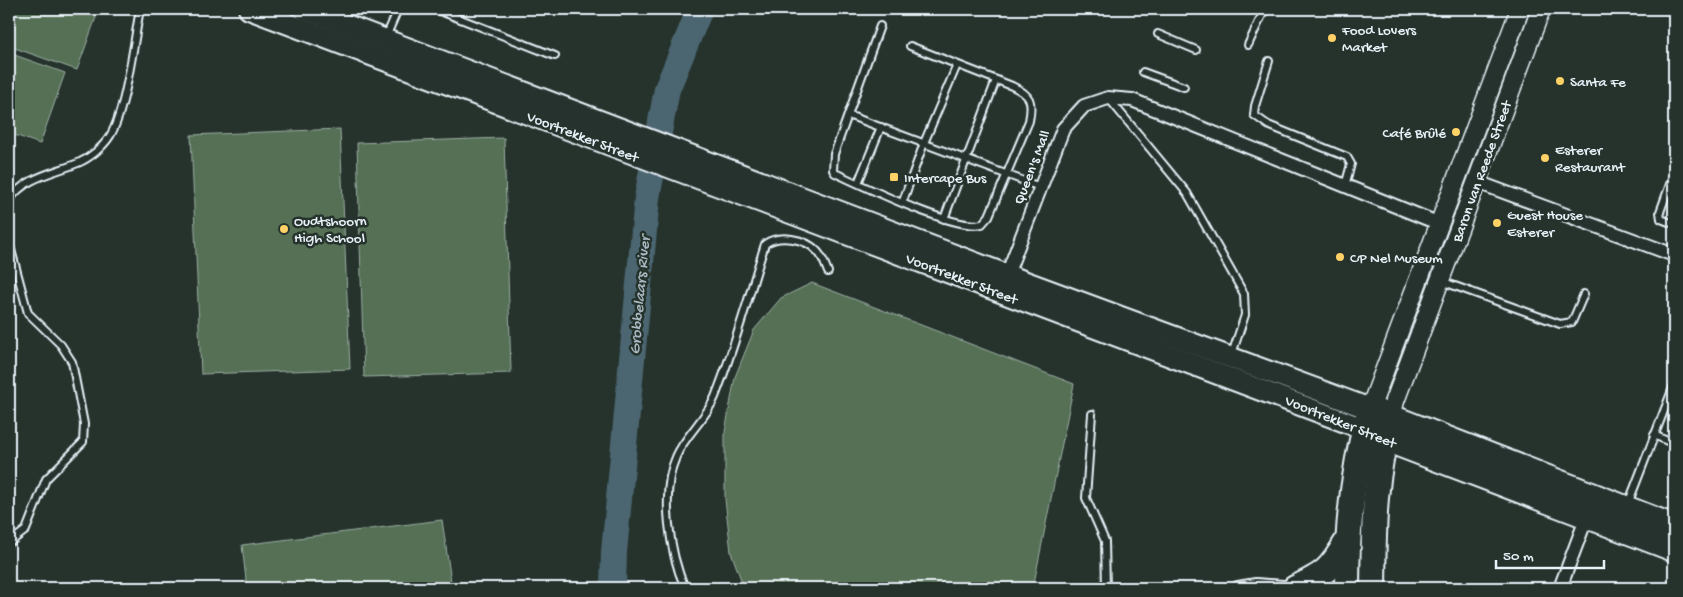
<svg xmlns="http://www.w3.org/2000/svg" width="1683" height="597" viewBox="0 0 1683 597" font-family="'Gochi Hand',sans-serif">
<rect width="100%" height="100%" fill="#26332d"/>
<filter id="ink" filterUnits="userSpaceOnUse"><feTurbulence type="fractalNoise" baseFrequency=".02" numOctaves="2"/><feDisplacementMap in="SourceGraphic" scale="10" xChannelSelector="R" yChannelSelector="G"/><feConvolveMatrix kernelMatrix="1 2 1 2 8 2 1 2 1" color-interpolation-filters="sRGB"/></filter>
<g filter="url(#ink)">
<g fill="#556f55" stroke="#9eb0a6">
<path d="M9,9H99L77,70L9,46Z"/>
<path d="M9,53L65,73L40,144L9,133Z"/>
<path d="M340,129L350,369L201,374L191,135Z"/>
<path d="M504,138L511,373L364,377L357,143Z"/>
<path d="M812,283L1074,384L1033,588H744L731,552L725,499V432L735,377L754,330L781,298Z"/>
<path d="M442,520L452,588H247L242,545Z"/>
</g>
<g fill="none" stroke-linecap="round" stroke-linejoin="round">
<path stroke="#4c6671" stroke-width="26" d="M613,588L614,552L647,198L667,89L700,9"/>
<defs>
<g id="lane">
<path d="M435,9L555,56"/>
<path d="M880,26L834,154L833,170L835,173C864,186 955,231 982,224L989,216L1029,121C1033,101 1031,95 1012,86L910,46"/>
<path d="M1158,34L1196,50"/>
<path d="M386,37L398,9"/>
<path d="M1248,45L1265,9"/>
<path d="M1269,61L1255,106L1254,115L1268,125L1347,157L1351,164L1345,186"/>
<path d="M1143,72L1184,87"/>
<path d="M1110,100L1187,193L1244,294L1245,315L1232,354"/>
<path d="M848,115L1040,187"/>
<path d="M1674,173L1660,212L1661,219L1674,224"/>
<path d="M858,183L881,127"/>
<path d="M9,201C24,177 54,173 78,163C90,158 103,147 110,136C126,110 134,41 140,9"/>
<path d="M903,201L924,143L957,65"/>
<path d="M944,219L996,80"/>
<path d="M9,242L28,313L61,345L72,362L84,424L83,442L46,479L26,530L9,543"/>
<path d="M1441,281L1560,324L1572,322L1584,294"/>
<path d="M1092,414L1086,498L1105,541L1106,588"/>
<path d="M1654,435L1674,444"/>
<path d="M1628,504L1674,385"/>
<path d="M685,588C670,554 660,493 676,457C685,435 706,419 715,397C735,347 749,295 765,244C779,234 805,238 817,251C823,257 825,265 828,272"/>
</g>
<g id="street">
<path d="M1477,182L1674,255"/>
<path d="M1005,280L1063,129L1084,106L1108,98L1132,100L1440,224"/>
<path d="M1238,588L1256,585L1296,588"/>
<path d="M1560,588L1589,511"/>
</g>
<g id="secondary">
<path d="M1370,409L1520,9"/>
<path d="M1391,418L1395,401L1541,9"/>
</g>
<g id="primary">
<path d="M249,9L1364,429"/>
<path d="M304,9L1007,275L1370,409"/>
</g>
<g id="highway">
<path d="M1364,429L1385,439L1674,549"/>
<path d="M1295,588C1325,574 1330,570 1347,541"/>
<path d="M1347,588C1347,529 1353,466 1370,409L1674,527"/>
<path d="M1373,588C1374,530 1373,481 1389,425"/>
</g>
</defs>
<use href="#lane" stroke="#e8f1f8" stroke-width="10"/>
<use href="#street" stroke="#e8f1f8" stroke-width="16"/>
<use href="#secondary" stroke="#e8f1f8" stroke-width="21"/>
<use href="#primary" stroke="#e8f1f8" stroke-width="24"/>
<use href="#highway" stroke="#e8f1f8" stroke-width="28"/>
<use href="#lane" stroke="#26332d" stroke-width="6"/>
<use href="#street" stroke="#26332d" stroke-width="12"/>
<use href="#secondary" stroke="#26332d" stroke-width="18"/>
<use href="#primary" stroke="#26332d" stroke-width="20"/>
<use href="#highway" stroke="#26332d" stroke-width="24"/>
</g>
</g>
<g fill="#ffd166" stroke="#26332d" stroke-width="2">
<circle cx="1332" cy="38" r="5"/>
<circle cx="1560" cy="81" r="5"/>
<circle cx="1456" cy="132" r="5"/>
<circle cx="1545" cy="158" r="5"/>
<rect x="889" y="172" width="10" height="10" rx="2.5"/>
<circle cx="1497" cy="223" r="5"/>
<circle cx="284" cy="229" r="5"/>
<circle cx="1340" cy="257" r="5"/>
</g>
<g text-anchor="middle" stroke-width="5" stroke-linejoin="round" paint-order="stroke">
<g font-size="15" fill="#e8f1f8" stroke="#26332d" text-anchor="start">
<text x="1342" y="34">Food Lovers<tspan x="1342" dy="17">Market</tspan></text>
<text x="1570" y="86">Santa Fe</text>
<text x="1446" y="137" text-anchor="end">Café Brûlé</text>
<text x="1555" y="154">Esterer<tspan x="1555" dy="17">Restaurant</tspan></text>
<text x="904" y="182">Intercape Bus</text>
<text x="1507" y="219">Guest House<tspan x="1507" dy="17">Esterer</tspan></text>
<text x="294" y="225">Oudtshoorn<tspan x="294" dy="17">High School</tspan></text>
<text x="1350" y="262">CP Nel Museum</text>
</g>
<g font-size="15" fill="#e8f1f8" stroke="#26332d">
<text transform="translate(583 136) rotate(21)" y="5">Voortrekker Street</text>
<text transform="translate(1031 167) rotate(-69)" y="5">Queen's Mall</text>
<text transform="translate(1481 171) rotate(-70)" y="5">Baron van Reede Street</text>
<text transform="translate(962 278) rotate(21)" y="5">Voortrekker Street</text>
<text transform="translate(1341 421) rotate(22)" y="5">Voortrekker Street</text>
</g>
<g font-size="16" font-style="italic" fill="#aab9c2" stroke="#26332d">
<text transform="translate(638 295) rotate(-85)" y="6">Grobbelaars River</text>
</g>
</g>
<rect width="1683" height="597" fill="none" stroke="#26332d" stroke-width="30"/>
<rect x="15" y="15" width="1653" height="567" fill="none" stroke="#e8f1f8" stroke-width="2" filter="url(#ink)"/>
<path d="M1496 560v8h108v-8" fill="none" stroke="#e8f1f8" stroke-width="2.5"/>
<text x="1503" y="560" font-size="15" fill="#e8f1f8" stroke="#26332d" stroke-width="4" paint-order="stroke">50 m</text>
</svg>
